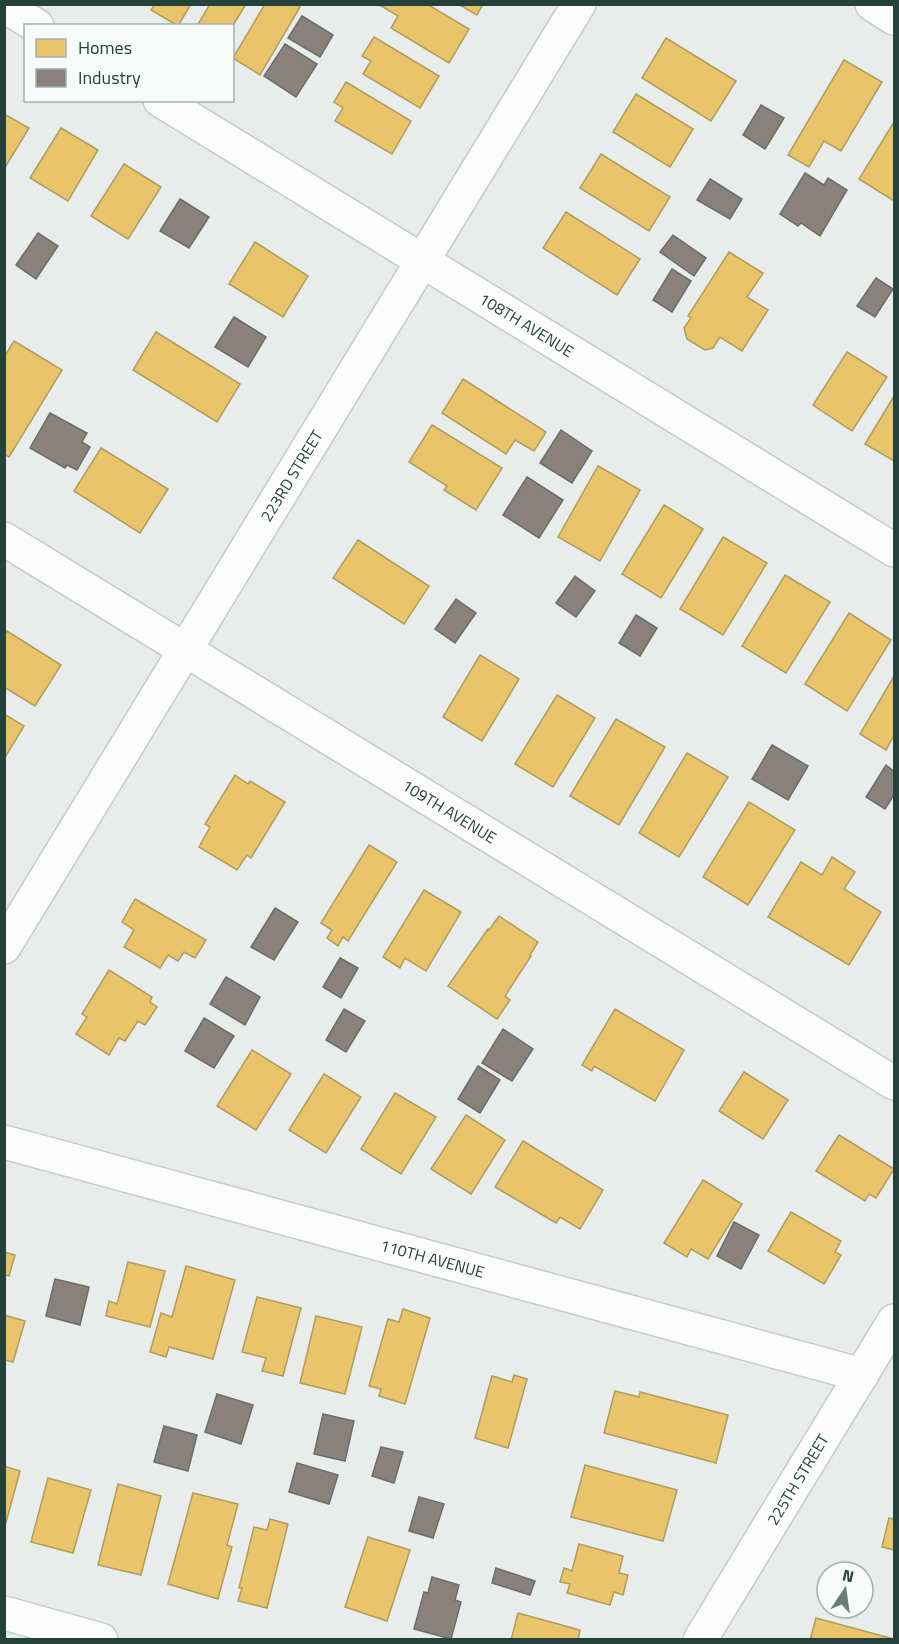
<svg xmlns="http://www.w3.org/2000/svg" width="899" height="1644" viewBox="0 0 899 1644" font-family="'Titillium Web',sans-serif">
<rect width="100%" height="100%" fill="#e8edeb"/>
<g fill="#e9c46a" stroke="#ae9d5c" stroke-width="1.5">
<path d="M155,4H191L178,26L151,10Z"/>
<path d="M210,4H246L232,27V26H197Z"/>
<path d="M265,4H295L300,7L260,75L233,58Z"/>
<path d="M378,4H427L469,29L449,63L391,28L398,16Z"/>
<path d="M458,4H483L477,15Z"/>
<path d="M374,37L439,76L420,108L363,74L371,61L362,56Z"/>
<path d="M666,38L736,81L711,121L642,78Z"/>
<path d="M844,60L882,82L841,151L824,141L809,167L788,155Z"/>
<path d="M346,82L411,121L392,154L335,121L343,108L334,102Z"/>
<path d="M636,94L693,129L670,167L613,132Z"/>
<path d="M4,114L29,128L4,169Z"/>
<path d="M894,122V201L859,179Z"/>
<path d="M61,128L98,150L68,201L30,178Z"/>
<path d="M601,154L670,197L649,231L580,188Z"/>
<path d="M124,164L161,187L128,239L91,216Z"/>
<path d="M566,212L640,259L617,295L543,248Z"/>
<path d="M255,242L308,276L283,317L229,284Z"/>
<path d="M729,252L763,273L747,297L768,310L742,351L720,337L713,348L705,350L687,339L684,328L691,318L688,316Z"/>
<path d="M156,332L240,384L217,422L133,370Z"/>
<path d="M14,341L62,370L9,457L4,454V357Z"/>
<path d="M847,352L887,377L852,431L813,405Z"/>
<path d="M463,379L546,432L534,451L515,440L506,454L442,413Z"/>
<path d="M894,396V461L865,444Z"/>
<path d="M432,425L502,468L476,510L444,490L447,486L409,462Z"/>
<path d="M101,448L168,489L140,533L74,491Z"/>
<path d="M598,466L640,490L600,561L558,537Z"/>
<path d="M664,505L703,529L661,598L622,574Z"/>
<path d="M723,537L767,563L723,635L680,609Z"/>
<path d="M358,540L429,586L404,624L333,578Z"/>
<path d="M785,575L830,602L786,673L742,646Z"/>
<path d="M849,613L891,640L847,711L805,684Z"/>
<path d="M7,631L61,665L35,706L4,687V635Z"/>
<path d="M480,655L519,679L482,741L443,717Z"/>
<path d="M894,676V735L886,750L860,734Z"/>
<path d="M557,695L595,718L553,787L515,764Z"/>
<path d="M4,714L24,726L4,759Z"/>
<path d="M616,719L665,747L619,825L570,796Z"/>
<path d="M687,753L728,777L679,857L639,833Z"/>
<path d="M235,775L248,784L250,781L285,802L251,858L247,855L237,870L199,847L210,827L205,824Z"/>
<path d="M749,802L795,830L748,905L703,877Z"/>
<path d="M369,845L397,862L348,941L343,937L338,946L327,938L332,930L321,923Z"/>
<path d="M832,857L855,872L844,889L881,912L849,965L768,917L801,862L822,875Z"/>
<path d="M424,890L461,912L426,971L405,958L400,968L383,957Z"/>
<path d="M135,899L206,940L195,958L184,952L178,961L168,955L160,968L124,947L134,930L122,922Z"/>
<path d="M499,916L538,942L530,955L531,956L505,996L510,1000L497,1019L448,986L488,929L489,930Z"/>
<path d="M109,970L152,997L150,1002L157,1007L145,1025L138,1021L125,1041L119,1038L109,1055L76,1034L87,1017L82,1014Z"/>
<path d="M615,1009L684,1050L655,1101L594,1066L592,1071L582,1065Z"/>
<path d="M252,1050L291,1074L256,1130L217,1106Z"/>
<path d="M744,1072L788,1100L763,1139L719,1111Z"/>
<path d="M324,1074L361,1097L326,1153L289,1130Z"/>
<path d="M395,1093L436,1117L401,1174L361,1149Z"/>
<path d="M466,1115L505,1140L471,1194L431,1169Z"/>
<path d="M839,1135L894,1169L876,1198L869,1194L865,1201L816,1171Z"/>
<path d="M523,1141L603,1190L580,1229L560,1217L556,1223L495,1187Z"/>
<path d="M703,1180L742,1204L708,1259L691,1249L687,1257L664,1243Z"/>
<path d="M791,1212L841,1241L835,1252L841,1255L824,1284L768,1251Z"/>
<path d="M4,1252L15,1255L9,1276L4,1275Z"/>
<path d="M128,1262L165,1271L150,1327L106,1316L109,1301L117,1304Z"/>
<path d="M186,1266L235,1280L213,1359L169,1347L166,1357L150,1352L161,1313L172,1317Z"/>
<path d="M257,1297L301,1308L283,1376L262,1371L266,1358L242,1352Z"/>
<path d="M403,1309L430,1318L405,1404L379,1396L381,1389L369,1386L388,1319L399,1322Z"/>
<path d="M4,1315L25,1321L13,1362L4,1360Z"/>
<path d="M316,1316L362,1327L345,1394L300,1383Z"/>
<path d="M514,1375L527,1379L508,1448L475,1438L492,1376L512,1382Z"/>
<path d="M615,1391L639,1397L640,1392L728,1415L716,1463L604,1433Z"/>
<path d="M585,1465L677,1490L663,1541L571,1517Z"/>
<path d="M4,1466L20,1471L4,1530Z"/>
<path d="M48,1478L91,1490L73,1553L31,1542Z"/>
<path d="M118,1484L161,1496L141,1575L98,1565Z"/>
<path d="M193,1493L238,1504L227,1545L232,1547L218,1599L168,1584Z"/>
<path d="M889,1518L894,1519V1550L882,1547Z"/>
<path d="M270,1519L288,1524L267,1608L238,1601L242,1588H239L254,1527L267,1530Z"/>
<path d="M368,1537L410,1550L387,1621L345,1607Z"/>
<path d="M579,1544L623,1556L619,1573L628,1575L623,1595L614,1592L610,1605L567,1593L570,1584L560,1582L564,1568L572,1571Z"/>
<path d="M518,1613L580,1630L578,1640H511Z"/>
<path d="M816,1618L894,1639V1640H810Z"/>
</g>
<g fill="#8a817c" stroke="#6b6e68" stroke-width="1.5">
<path d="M302,16L333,35L320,57L288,38Z"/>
<path d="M285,44L317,64L296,97L264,76Z"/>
<path d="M761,105L784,118L765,149L743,135Z"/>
<path d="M805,173L824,185L828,178L847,190L820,236L801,223L798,226L780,214Z"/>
<path d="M710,179L742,199L730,219L697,200Z"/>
<path d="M180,199L209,217L189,248L160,231Z"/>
<path d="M38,233L58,246L36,279L16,265Z"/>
<path d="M673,235L706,258L694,276L660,252Z"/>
<path d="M672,269L691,281L672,312L653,300Z"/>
<path d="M876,278L893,289L875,317L857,306Z"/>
<path d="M234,317L266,337L248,367L215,347Z"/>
<path d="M50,413L87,433L82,442L90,447L77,470L67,465L65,468L30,448Z"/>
<path d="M561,430L592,451L572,483L540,463Z"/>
<path d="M527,477L563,500L539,538L503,515Z"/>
<path d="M575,576L595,591L576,617L556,603Z"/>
<path d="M456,599L476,613L455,643L435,629Z"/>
<path d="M636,615L657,628L640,656L619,643Z"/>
<path d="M772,745L808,766L788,800L752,779Z"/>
<path d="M886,765L894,771V795L885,809L866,797Z"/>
<path d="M275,908L298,922L274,960L251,947Z"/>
<path d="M340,958L358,968L341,998L323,987Z"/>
<path d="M226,977L260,997L245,1025L210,1004Z"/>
<path d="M344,1009L365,1021L346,1052L326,1040Z"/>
<path d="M204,1018L234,1036L214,1068L185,1051Z"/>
<path d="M503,1029L533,1049L512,1081L482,1063Z"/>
<path d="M478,1066L500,1080L480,1113L458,1099Z"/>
<path d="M734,1222L759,1235L741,1269L717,1256Z"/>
<path d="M55,1279L89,1287L80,1325L46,1316Z"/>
<path d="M217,1394L253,1405L241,1444L205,1432Z"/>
<path d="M323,1414L354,1421L345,1461L314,1454Z"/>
<path d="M164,1426L197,1435L188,1471L154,1462Z"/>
<path d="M381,1447L403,1452L394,1483L372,1476Z"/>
<path d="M297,1463L338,1475L329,1504L289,1492Z"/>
<path d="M419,1497L444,1504L433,1538L409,1531Z"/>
<path d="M496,1568L535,1581L530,1595L492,1583Z"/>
<path d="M432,1577L459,1585L455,1600L461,1602L451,1639L414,1629L424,1592L428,1593Z"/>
</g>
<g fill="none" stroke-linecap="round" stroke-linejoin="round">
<defs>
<g id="minor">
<path d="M872,4L894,18"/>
<path d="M4,6L37,26"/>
<path id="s1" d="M160,100L894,550"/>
<path id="s2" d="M4,539L894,1083"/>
<path id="s3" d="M4,947L579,4"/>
<path id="s4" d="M4,1142L862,1375"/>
<path d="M4,1613L101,1640"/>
<path id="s5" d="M700,1640L894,1321"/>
</g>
</defs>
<use href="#minor" stroke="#c5cac8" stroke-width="36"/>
<use href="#minor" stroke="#fcfcfc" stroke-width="33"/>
</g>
<g text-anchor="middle" stroke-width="6" stroke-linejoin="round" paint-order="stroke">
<g font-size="16" fill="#24423a" stroke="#f7fbf9">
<text dy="6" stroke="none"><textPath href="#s1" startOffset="430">108TH AVENUE</textPath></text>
<text dy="6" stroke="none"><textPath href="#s3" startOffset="552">223RD STREET</textPath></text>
<text dy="6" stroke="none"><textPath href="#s2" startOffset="522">109TH AVENUE</textPath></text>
<text dy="6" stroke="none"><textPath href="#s4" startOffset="444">110TH AVENUE</textPath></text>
<text dy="6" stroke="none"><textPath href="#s5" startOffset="188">225TH STREET</textPath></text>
</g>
</g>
<rect width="899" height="1644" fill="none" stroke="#24423a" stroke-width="12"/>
<rect x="24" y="24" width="210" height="78" fill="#f7fbf9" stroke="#a3b1ad" stroke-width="1.5"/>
<rect x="36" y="39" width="30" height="18" fill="#e9c46a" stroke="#a3b1ad" stroke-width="1.5"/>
<text x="78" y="54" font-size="18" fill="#24423a">Homes</text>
<rect x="36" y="69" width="30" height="18" fill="#8a817c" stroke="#a3b1ad" stroke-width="1.5"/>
<text x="78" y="84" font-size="18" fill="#24423a">Industry</text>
<g transform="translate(845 1590) rotate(13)"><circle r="28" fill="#f7fbf9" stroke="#a3b1ad" stroke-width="1.5"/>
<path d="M0-4.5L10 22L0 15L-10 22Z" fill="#697e78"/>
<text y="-9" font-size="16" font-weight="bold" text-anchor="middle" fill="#24423a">N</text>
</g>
</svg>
